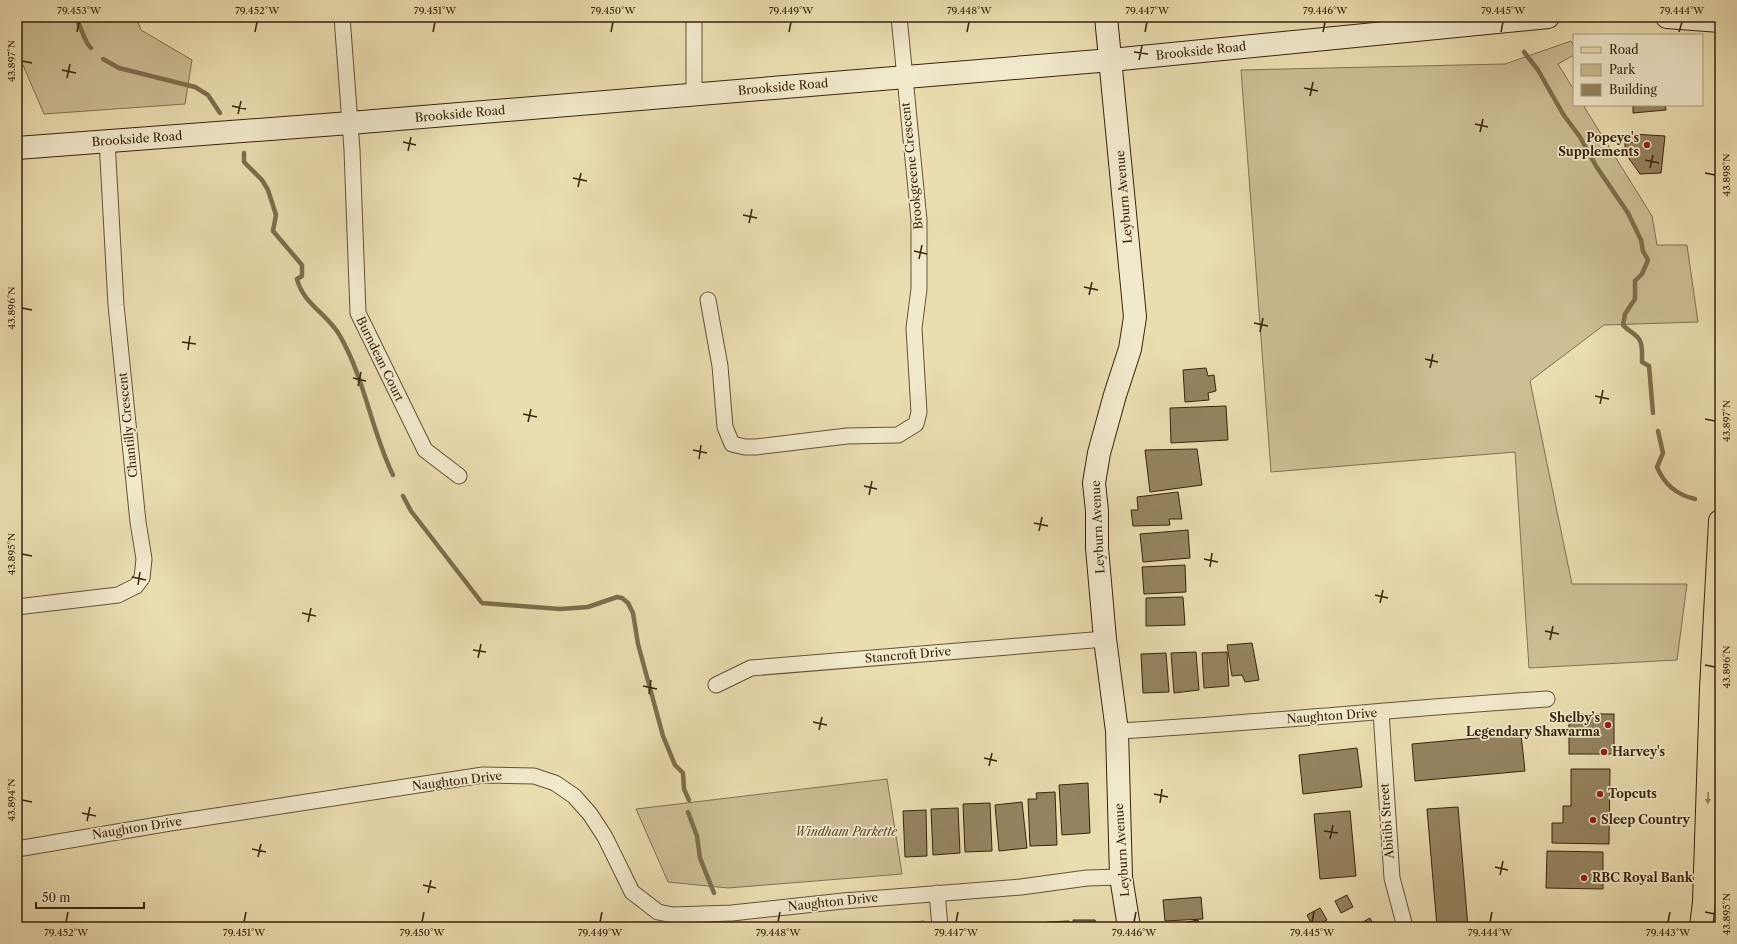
<svg xmlns="http://www.w3.org/2000/svg" width="1737" height="944" viewBox="0 0 1737 944" font-family="'Libre Caslon Text',serif">
<rect width="100%" height="100%" fill="#eaddb0"/>
<filter id="stains"><feTurbulence type="fractalNoise" baseFrequency=".005" numOctaves="4"/><feColorMatrix values="0 0 0 0 .2 0 0 0 0 .09 0 0 0 0 .02 0 0 0 .5 -.17"/></filter>
<radialGradient id="worn" r=".72"><stop offset=".6" stop-color="#630" stop-opacity="0"/><stop offset="1" stop-color="#630" stop-opacity=".3"/></radialGradient>
<g fill="#ccbd94" stroke="#82704f">
<path d="M17,17H136L141,30L192,60L185,104L44,114L17,51Z"/>
<path d="M1571,41L1574,47V55L1558,64L1574,90V105H1583L1652,216L1657,245H1687L1698,322L1604,325L1530,381L1572,584H1687L1677,660L1529,668L1515,452L1271,472L1241,70L1505,64Z"/>
<path d="M887,779L902,874L728,888L668,882L636,809Z"/>
<path d="M924,921L925,927H861Z"/>
</g>
<g fill="none" stroke-linecap="round" stroke-linejoin="round">
<g stroke="#7f6d4c" stroke-width="4.5">
<path d="M75,17C82,27 83,40 91,48"/>
<path d="M1524,52L1538,70L1563,114L1580,137L1596,166L1628,213L1641,240L1643,251L1648,260L1642,274L1635,281V299L1625,314L1623,325C1628,331 1635,333 1639,339C1643,344 1642,355 1642,362L1649,366L1653,413"/>
<path d="M103,59L119,68L195,87L208,95L220,113"/>
<path d="M244,153V162L262,180L268,190L276,215L273,231L302,265V276L297,279C303,304 328,314 340,336C365,379 371,430 393,475"/>
<path d="M1658,431L1663,453L1657,467C1664,484 1677,495 1695,499"/>
<path d="M403,496L411,511L482,603L560,609L588,607L617,597L622,598L628,603L633,613L638,644L663,736L675,765L683,773L684,789L689,800"/>
<path d="M688,812L697,836L700,858L714,893"/>
</g>
</g>
<g fill="#958460" stroke="#39230a">
<path d="M1633,105H1665L1666,110L1633,113Z"/>
<path d="M1632,134L1665,136L1661,173L1640,174L1625,153V141L1634,143Z"/>
<path d="M1206,368L1208,376L1214,375L1216,391L1208,393L1209,400L1185,402L1183,370Z"/>
<path d="M1226,406L1228,440L1171,443L1170,408Z"/>
<path d="M1197,449L1202,485L1150,492L1145,450Z"/>
<path d="M1178,492L1182,519H1169L1170,525L1133,526L1131,510H1138L1137,497Z"/>
<path d="M1188,530L1190,558L1143,562L1140,534Z"/>
<path d="M1185,565L1186,592L1144,594L1142,567Z"/>
<path d="M1183,597L1185,625L1146,626V598Z"/>
<path d="M1252,643L1259,680L1245,682L1242,675L1232,676L1227,645Z"/>
<path d="M1196,652L1199,690L1174,693L1171,653Z"/>
<path d="M1227,652L1229,686L1204,688L1202,653Z"/>
<path d="M1166,653L1169,692L1143,693L1141,654Z"/>
<rect x="1569" y="714" width="45" height="40"/>
<path d="M1521,734L1525,771L1415,781L1412,744Z"/>
<path d="M1357,748L1362,787L1303,794L1299,755Z"/>
<path d="M1571,769H1610L1609,844L1552,843V823H1563V806H1571Z"/>
<path d="M1088,783L1090,833L1062,835L1059,785Z"/>
<path d="M1055,792L1057,845L1030,846L1028,799H1037L1036,793Z"/>
<path d="M1022,802L1027,848L999,851L995,805Z"/>
<path d="M990,803L992,851L965,852L963,804Z"/>
<path d="M1458,807L1468,927H1437L1427,809Z"/>
<path d="M958,808L960,853L933,855L931,809Z"/>
<path d="M926,810L927,856L905,857L903,811Z"/>
<path d="M1350,811L1356,876L1320,879L1314,814Z"/>
<path d="M1547,851L1603,852V889L1546,888Z"/>
<path d="M1347,895L1353,907L1341,913L1335,901Z"/>
<path d="M1201,897L1203,919L1165,921L1163,900Z"/>
<path d="M1320,908L1327,920L1313,927L1307,915Z"/>
<path d="M1370,918L1375,927H1354Z"/>
<path d="M1073,920H1095L1096,927H1074Z"/>
<path d="M1198,920L1200,927L1166,926Z"/>
<path d="M1069,921L1070,927H1047V922Z"/>
<path d="M1042,923L1043,927H1021V924Z"/>
<path d="M1018,924V927H996V925Z"/>
</g>
<g fill="none" stroke-linecap="round" stroke-linejoin="round">
<defs>
<g id="street">
<path d="M342,17L352,150L358,313L425,450L459,476"/>
<path d="M694,17V94"/>
<path d="M708,300L720,366L725,427L732,444L745,447H756L847,436L898,435L916,424L919,412L914,328L919,289V220L899,17"/>
<path d="M17,607L118,595L136,586L142,578L144,559L138,522L116,305L107,140"/>
<path d="M716,685L751,668L1105,639"/>
<path d="M1381,712L1392,878L1405,927"/>
<path d="M1117,731C1261,723 1404,708 1547,699"/>
<path d="M17,849L170,823L483,775L534,776L555,783L574,796L590,814L605,837L632,892L658,912L673,915L732,913L843,901L1021,887L1087,878L1121,877"/>
<path d="M937,893L940,927"/>
</g>
<g id="secondary">
<path d="M1106,17L1135,317L1130,349L1115,395L1099,453L1094,483L1097,511V548L1105,639L1117,731L1121,877L1129,927"/>
<path d="M1667,17L1720,21"/>
<path d="M17,148L350,123L1111,60L1548,17"/>
</g>
<path id="primary" d="M1701,927L1704,902L1711,689L1720,521"/>
</defs>
<use href="#street" stroke="#655234" stroke-width="17"/>
<use href="#secondary" stroke="#39230a" stroke-width="24"/>
<use href="#primary" stroke="#39230a" stroke-width="24"/>
<use href="#street" stroke="#f1e9cc" stroke-width="15"/>
<use href="#secondary" stroke="#f1e9cc" stroke-width="22"/>
<use href="#primary" stroke="#eaddb0" stroke-width="22"/>
</g>
<defs><path id="oneway-solid" d="M-6-.8H1V-3.2L6.5 0L1 3.2V.8H-6Z"/></defs>
<use fill="#92805d" href="#oneway-solid" transform="translate(1708 798) rotate(92)"/>
<path fill="none" stroke="#39230a" stroke-width="1.5" d="M77,32L79,22M255,32L257,22M433,32L435,22M611,32L613,22M789,32L791,22M967,32L969,22M1145,32L1147,22M1323,32L1325,22M1501,32L1503,22M1679,32L1682,22M1134,52L1148,54M1139,60L1142,46M22,61L32,63M62,70L76,73M67,78L70,64M1304,88L1318,91M1310,96L1313,82M232,106L246,109M238,114L241,101M1475,124L1488,127M1480,132L1483,119M403,142L416,145M408,151L411,137M1645,160L1659,163M1650,168L1653,155M1705,173L1715,175M573,178L587,181M578,187L581,173M743,215L757,218M749,223L752,209M914,251L927,254M919,259L922,245M1084,287L1098,290M1089,295L1092,282M22,308L32,310M1254,323L1268,326M1260,332L1263,318M182,342L196,344M188,350L190,336M1425,359L1438,362M1430,368L1433,354M353,378L366,381M358,386L361,372M1595,396L1609,399M1600,404L1603,390M523,414L537,417M1705,419L1715,421M528,422L531,409M693,450L707,453M699,459L701,445M864,486L877,489M869,495L872,481M1034,523L1048,526M1039,531L1042,517M22,554L32,556M1204,559L1218,562M1210,567L1212,553M132,577L146,580M138,585L140,572M1375,595L1388,598M1380,603L1383,590M302,613L316,616M308,622L311,608M1545,631L1559,634M1550,640L1553,626M473,650L486,652M478,658L481,644M1705,665L1715,667M643,686L657,689M649,694L651,680M813,722L827,725M819,730L822,717M984,758L997,761M989,766L992,753M1154,794L1168,797M22,800L32,802M1160,803L1162,789M82,813L96,816M87,821L90,807M1324,831L1338,833M1330,839L1333,825M252,849L266,852M258,857L261,844M1495,867L1508,870M1500,875L1503,861M423,885L436,888M428,893L431,880M1705,912L1715,914M66,922L68,912M244,922L246,912M422,922L424,912M600,922L602,912M778,922L780,912M956,922L958,912M1134,922L1136,912M1312,922L1314,912M1490,922L1492,912M1668,922L1670,912"/>
<g fill="#8f2418" stroke="#f1e9cc" stroke-width="1.5">
<circle cx="1647" cy="145" r="4"/>
<circle cx="1608" cy="725" r="4"/>
<circle cx="1604" cy="752" r="4"/>
<circle cx="1600" cy="794" r="4"/>
<circle cx="1593" cy="820" r="4"/>
<circle cx="1584" cy="878" r="4"/>
</g>
<g text-anchor="middle" stroke-width="3.5" stroke-linejoin="round" paint-order="stroke">
<g font-size="12" fill="#39230a" stroke="#f1e9cc">
<text transform="translate(1201 51) rotate(-6)" y="4">Brookside Road</text>
<text transform="translate(783 87) rotate(-5)" y="4">Brookside Road</text>
<text transform="translate(460 114) rotate(-5)" y="4">Brookside Road</text>
<text transform="translate(137 139) rotate(-4)" y="4">Brookside Road</text>
<text transform="translate(912 166) rotate(-96)" y="4">Brookgreene Crescent</text>
<text transform="translate(1124 197) rotate(-95)" y="4">Leyburn Avenue</text>
<text transform="translate(380 359) rotate(64)" y="4">Burndean Court</text>
<text transform="translate(128 425) rotate(-96)" y="4">Chantilly Crescent</text>
<text transform="translate(1098 527) rotate(-93)" y="4">Leyburn Avenue</text>
<text transform="translate(908 655) rotate(-5)" y="4">Stancroft Drive</text>
<text transform="translate(1332 716) rotate(-4)" y="4">Naughton Drive</text>
<text transform="translate(457 781) rotate(-7)" y="4">Naughton Drive</text>
<text transform="translate(1387 821) rotate(-94)" y="4">Abitibi Street</text>
<text transform="translate(137 828) rotate(-9)" y="4">Naughton Drive</text>
<text transform="translate(1122 850) rotate(-94)" y="4">Leyburn Avenue</text>
<text transform="translate(833 902) rotate(-6)" y="4">Naughton Drive</text>
</g>
<g font-size="12" font-weight="bold" fill="#39230a" stroke="#f1e9cc" text-anchor="start">
<text x="1639" y="142" text-anchor="end">Popeye's<tspan x="1639" dy="14">Supplements</tspan></text>
<text x="1600" y="722" text-anchor="end">Shelby’s<tspan x="1600" dy="14">Legendary Shawarma</tspan></text>
<text x="1612" y="756">Harvey's</text>
<text x="1608" y="798">Topcuts</text>
<text x="1601" y="824">Sleep Country</text>
<text x="1592" y="882">RBC Royal Bank</text>
</g>
<g font-size="12" font-style="italic" fill="#5e4a2c" stroke="#f1e9cc">
<text x="846" y="836">Windham Parkette</text>
</g>
</g>
<rect width="1737" height="944" fill="none" stroke="#eaddb0" stroke-width="44"/>
<rect x="1573" y="34" width="130" height="72" fill="#f1e9cc" stroke="#a79a7e"/>
<rect x="1581" y="47" width="20" height="6" fill="#eaddb0" stroke="#a79a7e"/>
<text x="1609" y="54" font-size="12" fill="#39230a">Road</text>
<rect x="1581" y="64" width="20" height="12" fill="#ccbd94" stroke="#a79a7e"/>
<text x="1609" y="74" font-size="12" fill="#39230a">Park</text>
<rect x="1581" y="84" width="20" height="12" fill="#958460" stroke="#a79a7e"/>
<text x="1609" y="94" font-size="12" fill="#39230a">Building</text>
<path d="M36 902v6h108v-6" fill="none" stroke="#39230a" stroke-width="2"/>
<text x="42" y="902" font-size="12" fill="#39230a" stroke="#f1e9cc" stroke-width="3" paint-order="stroke">50 m</text>
<rect x="22" y="22" width="1693" height="900" fill="none" stroke="#39230a" stroke-width="1.5"/>
<g font-size="10" text-anchor="middle" fill="#39230a">
<text x="79" y="14">79.453°W</text>
<text x="257" y="14">79.452°W</text>
<text x="435" y="14">79.451°W</text>
<text x="613" y="14">79.450°W</text>
<text x="791" y="14">79.449°W</text>
<text x="969" y="14">79.448°W</text>
<text x="1147" y="14">79.447°W</text>
<text x="1325" y="14">79.446°W</text>
<text x="1503" y="14">79.445°W</text>
<text x="1682" y="14">79.444°W</text>
<text transform="translate(11 61) rotate(-90)" y="4">43.897°N</text>
<text transform="translate(1726 175) rotate(-90)" y="4">43.898°N</text>
<text transform="translate(11 308) rotate(-90)" y="4">43.896°N</text>
<text transform="translate(1726 421) rotate(-90)" y="4">43.897°N</text>
<text transform="translate(11 554) rotate(-90)" y="4">43.895°N</text>
<text transform="translate(1726 667) rotate(-90)" y="4">43.896°N</text>
<text transform="translate(11 800) rotate(-90)" y="4">43.894°N</text>
<text transform="translate(1726 914) rotate(-90)" y="4">43.895°N</text>
<text x="66" y="936">79.452°W</text>
<text x="244" y="936">79.451°W</text>
<text x="422" y="936">79.450°W</text>
<text x="600" y="936">79.449°W</text>
<text x="778" y="936">79.448°W</text>
<text x="956" y="936">79.447°W</text>
<text x="1134" y="936">79.446°W</text>
<text x="1312" y="936">79.445°W</text>
<text x="1490" y="936">79.444°W</text>
<text x="1668" y="936">79.443°W</text>
</g>
<rect width="100%" height="100%" filter="url(#stains)"/>
<rect width="100%" height="100%" fill="url(#worn)"/>
</svg>
